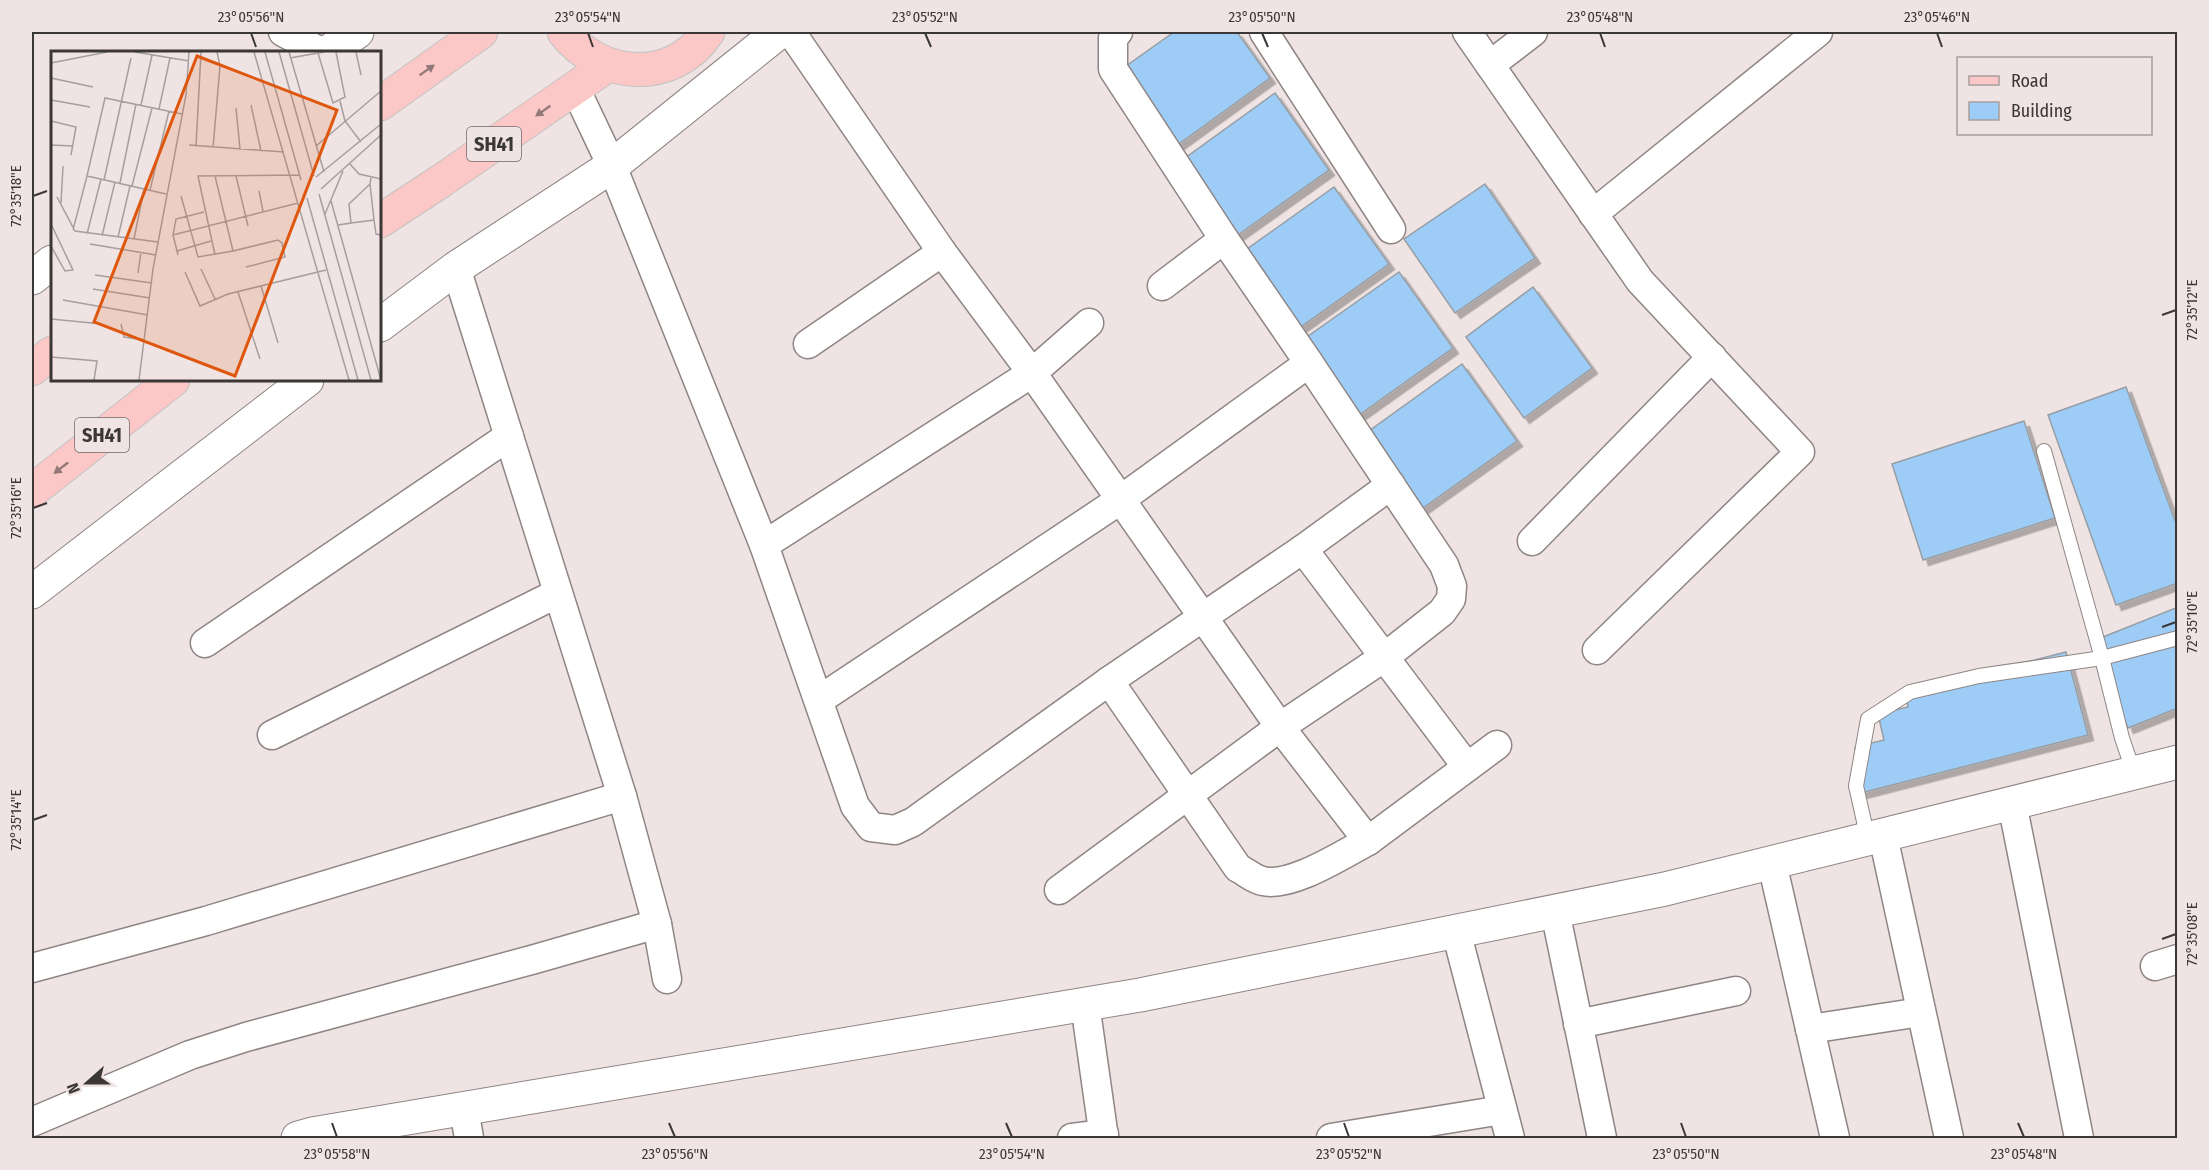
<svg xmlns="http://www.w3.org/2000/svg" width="2209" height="1170" viewBox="0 0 2209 1170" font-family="'Fira Sans Condensed',sans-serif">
<defs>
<filter id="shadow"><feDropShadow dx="5.5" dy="5.5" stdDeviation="0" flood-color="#0004"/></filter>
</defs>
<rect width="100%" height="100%" fill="#efe3e3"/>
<g fill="#9dcdf7" stroke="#979ea4" stroke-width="1.5" filter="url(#shadow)">
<path d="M1174,32H1237L1270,78L1176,146L1122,69Z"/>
<path d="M1275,93L1329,170L1235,237L1181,161Z"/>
<path d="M1485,184L1535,258L1455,313L1404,239Z"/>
<path d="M1334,187L1389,264L1295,331L1240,254Z"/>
<path d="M1399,272L1453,348L1359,415L1304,339Z"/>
<path d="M1533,287L1592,368L1524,418L1466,337Z"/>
<path d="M1462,364L1517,441L1423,508L1369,431Z"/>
<path d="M2126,387L2178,529V583L2116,605L2048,415Z"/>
<path d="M2024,421L2055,518L1923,560L1892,464Z"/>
<path d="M2178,607V708L2128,728L2093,641Z"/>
<path d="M2066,652L2088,735L1853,795L1855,747L1884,740L1878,714L1908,707L1905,693Z"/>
</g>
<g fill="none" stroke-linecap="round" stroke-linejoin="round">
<defs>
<g id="service">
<path d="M2044,451L2102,658L2178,638"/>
<path d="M1868,839L1856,786L1868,719L1910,692L1979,676L2102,658L2122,738L2134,773"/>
</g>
<g id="minor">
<path d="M283,32L321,52"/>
<path d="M791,32L942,252L1032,373L1280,727L1368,841C1343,854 1291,888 1263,881C1255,880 1246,872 1238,868L1109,681"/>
<path d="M1264,32L1391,229"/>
<path d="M1467,32L1640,281L1800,452L1597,650"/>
<path d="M1490,65L1533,32"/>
<path d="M575,88L612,166L764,545L855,806L871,827L895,830L913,822L1109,681L1303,549L1391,485"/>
<path d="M1593,214L1818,32"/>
<path d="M456,268L622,796L657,924L667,979"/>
<path d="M1162,286L1224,239"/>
<path d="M808,344L942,252"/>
<path d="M1532,541L1712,357"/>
<path d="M764,545L1032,373L1089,323"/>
<path d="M1303,549L1467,767"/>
<path d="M205,643L509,436"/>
<path d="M819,700L1120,500L1309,363L1224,239L1113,69V38L1118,32"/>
<path d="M272,735L558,593"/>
<path d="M2012,803L2079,1138"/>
<path d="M1883,836L1949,1138"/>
<path d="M1368,841L1497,745"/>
<path d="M1772,863L1835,1138"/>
<path d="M1059,890L1280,727L1386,656L1442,612L1451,599L1452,586L1444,565L1309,363"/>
<path d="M1555,911L1602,1138"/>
<path d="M1456,931L1510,1138"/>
<path d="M2155,966L2178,959"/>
<path d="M32,968L206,921L622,796"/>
<path d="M1085,1004L1104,1138"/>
<path d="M1578,1024L1736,991"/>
<path d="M1810,1029L1921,1012"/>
<path d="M464,1109L469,1138"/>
<path d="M32,1122L190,1055L246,1037L535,959L657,924"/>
<path d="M1072,1138L1104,1134"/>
<path d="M1331,1138L1502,1110"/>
</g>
<g id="tertiary">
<path d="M328,52L357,32"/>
<path d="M32,278L52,262"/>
<path d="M380,325L456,268L612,166L779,32"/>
<path d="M32,592L307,380"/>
<path d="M298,1138L312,1134L1140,995L1665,889L2178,762"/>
</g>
<g id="primary">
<path d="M564,32C600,79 673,85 708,32"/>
<path d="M380,104L481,32"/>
<path d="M380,221L441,181L608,65"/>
<path d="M32,369L52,353"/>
<path d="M32,491L173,380"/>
</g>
</defs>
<use href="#service" stroke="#8f8584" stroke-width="16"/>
<use href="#minor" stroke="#8f8584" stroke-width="31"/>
<use href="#tertiary" stroke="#8f8584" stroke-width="35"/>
<use href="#primary" stroke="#c4c3c3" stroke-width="35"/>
<use href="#service" stroke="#fff" stroke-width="14"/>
<use href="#minor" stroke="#fff" stroke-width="28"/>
<use href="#tertiary" stroke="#fff" stroke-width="33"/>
<use href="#primary" stroke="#fbc8c7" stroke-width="33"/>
</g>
<defs><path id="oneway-solid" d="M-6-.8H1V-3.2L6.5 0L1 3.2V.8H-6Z" transform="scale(1.5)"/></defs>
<g fill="#927878">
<use href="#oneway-solid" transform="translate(427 70) rotate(-35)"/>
<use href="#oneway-solid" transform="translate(543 111) rotate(145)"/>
<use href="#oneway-solid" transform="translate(61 468) rotate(142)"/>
</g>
<path fill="none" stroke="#3c3737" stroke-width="2" d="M251,33L256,47M588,33L593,47M925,33L931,47M1262,33L1268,47M1600,33L1605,47M1937,33L1942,47M33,196L47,191M2162,315L2176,310M33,508L47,503M2162,627L2176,622M33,820L47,815M2162,939L2176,934M332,1123L337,1137M669,1123L675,1137M1006,1123L1012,1137M1344,1123L1349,1137M1681,1123L1686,1137M2018,1123L2024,1137"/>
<g text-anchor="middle" stroke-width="4.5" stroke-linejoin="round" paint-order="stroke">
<g fill="#efe3e3" stroke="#726b6b" stroke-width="1.5">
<rect x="467" y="127" width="54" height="34" rx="4.5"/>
<rect x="75" y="418" width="54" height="34" rx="4.5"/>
</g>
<g font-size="20" font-weight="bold" fill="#3c3737">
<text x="494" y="151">SH41</text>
<text x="102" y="442">SH41</text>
</g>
</g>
<g transform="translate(51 51)">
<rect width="330" height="330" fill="#efe3e3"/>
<path fill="none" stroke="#a79e9e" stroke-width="1.5" d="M84,1L138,10M203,1L298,329M214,1L250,129M228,1L263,125M238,1L273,121M305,1L310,24M267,2L282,52L294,46L285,1M239,7L273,1M0,12L56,1M0,27L42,36M0,49L39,56M289,50L294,70L310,91M90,54L101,4M200,54L210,100M185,57L189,98M108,58L119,7M0,70L25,76L20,104M0,94L22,95M138,94L233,101M145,95L150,1M265,95L330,40M162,97L169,15L166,1M299,113L308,123L330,128M36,125L54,47L131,63M164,125L182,200L227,189L231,192L234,206L195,216M185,125L197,175M265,126L330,73M53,129L80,7M69,132L85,53M81,135L101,57M270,138L330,84M99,139L118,60M208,140L212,160M268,143L320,329M130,145L147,206L182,200M6,146L24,180L107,191M256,147L307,329M280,150L330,329M10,152L12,115M153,161L125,168L122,184L247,152M274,163L292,120M323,169L325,183L330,184M300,172L323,169L319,133M0,173L22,219L14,220L0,195M287,174L300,172L298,153L319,133L320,127M22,179L36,125L115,143M36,183L50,128M122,184L127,204M51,185L64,131M67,186L79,135M83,188L93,138M39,193L105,204M126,200L160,190M164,204L147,125L249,124M150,218L164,248M134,221L149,255L177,243L275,219M87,222L90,201M44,224L101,232M210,235L227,292M42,238L99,247M187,241L209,308M12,249L97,264M0,268L51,273M70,273L73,286L94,289M0,306L46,310L43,329M88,329L102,218L135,44L138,1"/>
<path fill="#df570e" fill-opacity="0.15" stroke="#df570e" stroke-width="3" d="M146,5L286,59L184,325L43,271Z"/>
<rect width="330" height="330" fill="none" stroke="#3c3737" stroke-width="3"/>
</g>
<rect width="2209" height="1170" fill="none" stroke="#efe3e3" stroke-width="66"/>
<rect x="1957" y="57" width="195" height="78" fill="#efe3e3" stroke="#a79e9e" stroke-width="1.5"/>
<rect x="1969" y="76" width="30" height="9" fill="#fbc8c7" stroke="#a79e9e" stroke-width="1.5"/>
<text x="2011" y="87" font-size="18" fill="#3c3737">Road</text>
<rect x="1969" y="102" width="30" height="18" fill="#9dcdf7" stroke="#a79e9e" stroke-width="1.5"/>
<text x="2011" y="117" font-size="18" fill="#3c3737">Building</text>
<g transform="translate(87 1083) rotate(249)" stroke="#efe3e3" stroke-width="4.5" paint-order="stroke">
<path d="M0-4.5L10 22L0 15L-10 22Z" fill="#3c3737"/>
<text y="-9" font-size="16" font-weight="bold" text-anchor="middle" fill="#3c3737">N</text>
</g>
<rect x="33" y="33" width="2143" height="1104" fill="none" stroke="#3c3737" stroke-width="2"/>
<g font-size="15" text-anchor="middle" fill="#3c3737">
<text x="251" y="22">23°05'56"N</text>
<text x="588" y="22">23°05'54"N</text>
<text x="925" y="22">23°05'52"N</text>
<text x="1262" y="22">23°05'50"N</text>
<text x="1600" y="22">23°05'48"N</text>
<text x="1937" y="22">23°05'46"N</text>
<text transform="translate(16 196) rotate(-90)" y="5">72°35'18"E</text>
<text transform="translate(2192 310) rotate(-90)" y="5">72°35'12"E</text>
<text transform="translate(16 508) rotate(-90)" y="5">72°35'16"E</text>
<text transform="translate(2192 622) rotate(-90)" y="5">72°35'10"E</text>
<text transform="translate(16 820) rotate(-90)" y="5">72°35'14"E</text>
<text transform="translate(2192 934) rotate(-90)" y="5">72°35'08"E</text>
<text x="337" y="1159">23°05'58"N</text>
<text x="675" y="1159">23°05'56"N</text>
<text x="1012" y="1159">23°05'54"N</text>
<text x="1349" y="1159">23°05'52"N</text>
<text x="1686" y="1159">23°05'50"N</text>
<text x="2024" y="1159">23°05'48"N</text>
</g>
</svg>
